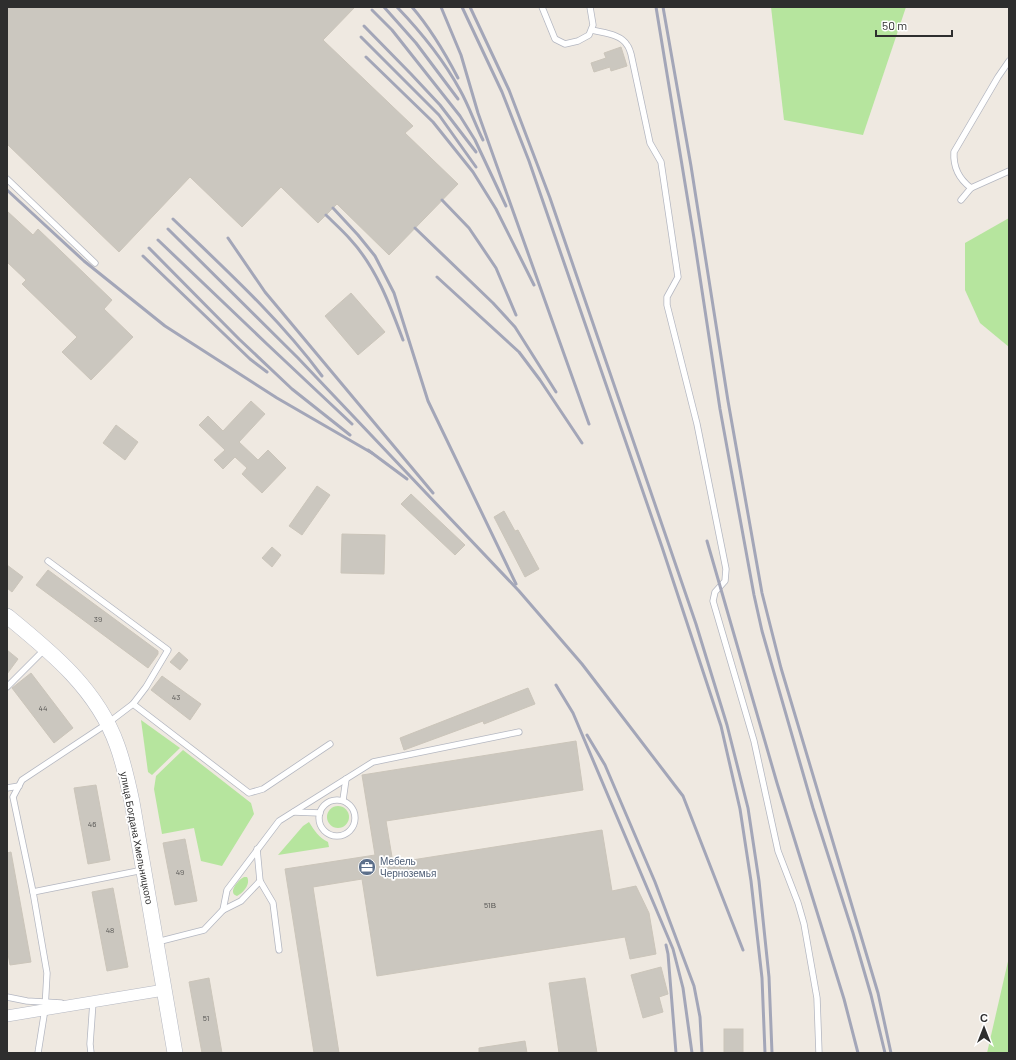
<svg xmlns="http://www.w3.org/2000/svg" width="1016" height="1060" viewBox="0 0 1016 1060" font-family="Barlow,sans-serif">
<rect width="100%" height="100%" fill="#efe9e1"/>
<g fill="#b6e59e">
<path d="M771,7H906L863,135L784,120Z"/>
<path d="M1009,218V347L980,323L965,290V243Z"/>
<path d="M141,720L180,748L152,775L148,772Z"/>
<path d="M183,750L251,803L254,814L222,866L201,861L194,828L162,834L154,789L156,776Z"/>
<circle cx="338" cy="817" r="11"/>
<path d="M309,822C314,830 319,838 328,842L329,847L278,855L303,826Z"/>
<path d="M244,877H247C251,884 243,893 237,896C227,893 238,880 244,877Z"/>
<path d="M1009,957V1053H987Z"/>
</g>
<g fill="#cbc7bf" stroke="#cbc5ba">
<path d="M7,7H355L323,40L413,126L405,133L458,184L389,255L337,204L318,223L281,187L242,227L190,177L119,252L7,144Z"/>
<path d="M621,47L627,66L611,71L610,67L594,72L591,63L606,58L604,53Z"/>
<path d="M7,211L33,235L38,229L112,300L104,309L133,337L91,380L62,352L77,337L22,284L26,280L7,262Z"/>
<path d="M351,293L385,332L358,355L325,316Z"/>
<path d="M251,401L265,414L239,442L258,460L268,450L286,468L262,493L242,474L247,468L235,457L223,469L214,460L225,450L199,425L208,416L223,431Z"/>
<path d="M116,425L138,442L125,460L103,443Z"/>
<path d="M317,486L330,495L302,535L289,526Z"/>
<path d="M411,494L465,545L455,555L401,504Z"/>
<path d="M504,511L515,531L518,530L539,569L525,577L494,517Z"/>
<path d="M342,534L385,535L384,574L341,573Z"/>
<path d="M272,547L281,555L272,567L262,558Z"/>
<path d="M7,565L23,577L12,592L7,588Z"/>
<path d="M48,570L158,651V654L148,668L36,585Z"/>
<path d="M7,650L18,659L7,674Z"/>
<path d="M179,652L188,660L180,670L170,662Z"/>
<path d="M31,673L73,728L54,743L12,688Z"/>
<path d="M162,676L201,704L190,720L151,690Z"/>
<path d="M528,688L535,704L484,724L483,721L404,750L400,738Z"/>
<path d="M576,741L583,790L386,821L393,863L602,830L612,891L636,886L649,913L656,954L630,959L625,937L377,976L362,879L313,887L339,1053H314L285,869L375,855L362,775Z"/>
<path d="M96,785L110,860L88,864L74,788Z"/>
<path d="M185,839L197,901L175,905L163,843Z"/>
<path d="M11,852L31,962L10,965L7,948V853Z"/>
<path d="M113,888L128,967L107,971L92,892Z"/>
<path d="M661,967L668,994L659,997L663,1012L643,1018L631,975Z"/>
<path d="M209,978L222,1053H202L189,982Z"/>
<path d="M585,978L597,1053H559L549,983Z"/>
<rect x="724" y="1029" width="19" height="24"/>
<path d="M525,1041L527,1053H479V1048Z"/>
</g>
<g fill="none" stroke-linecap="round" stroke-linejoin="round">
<defs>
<g id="service">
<path d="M542,7L555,39L565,44L578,41L589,35L593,25L590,7"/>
<path d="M592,30C603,33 621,34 627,45C629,47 630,51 631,54L650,143L661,162L678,277L667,297V305L697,424L726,569L725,581L715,592L713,601L754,741L778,851L798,903L804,924L817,998L819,1053"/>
<path d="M7,179L95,263"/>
<path d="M971,188C959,179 953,168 954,152L998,77L1009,61"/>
<path d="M961,200L971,188L1009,171"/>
<path d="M48,561L168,650L146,687L133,704"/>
<path d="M7,687L45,649"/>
<path d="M7,788L19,786"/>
<circle cx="337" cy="818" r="18"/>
<path d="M343,800L346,779"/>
<path d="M294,812L320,813"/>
<path d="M257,849L260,881"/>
<path d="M33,892L143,870"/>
<path d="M223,910L241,901L260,881L273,903L279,950"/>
<path d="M157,942L204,930L223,910L227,890L279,821L373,762L519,732"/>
<path d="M7,997L27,1001L61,1003"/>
<path d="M38,1053L45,1009L47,973L33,892L13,797L22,780L108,723L133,704L249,793L263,789L330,744"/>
<path d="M91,1053L90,1044L93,1002"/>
</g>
<path id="minor" d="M7,1016L164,990"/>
<path id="secondary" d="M7,616C51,652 97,689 117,745C124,764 128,783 132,802L175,1053"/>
</defs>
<use href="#service" stroke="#b4b7c1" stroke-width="7"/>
<use href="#minor" stroke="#b4b7c1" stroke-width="12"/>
<use href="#secondary" stroke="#b4b7c1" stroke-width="16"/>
<use href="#service" stroke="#fff" stroke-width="5.5"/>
<use href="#minor" stroke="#fff" stroke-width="11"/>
<use href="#secondary" stroke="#fff" stroke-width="15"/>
<g stroke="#a3a6b8" stroke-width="3">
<path d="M384,7L416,43L458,99"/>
<path d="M397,7C421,32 443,59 460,90C469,106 475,124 483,140"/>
<path d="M412,7C431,29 445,53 458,78"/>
<path d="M441,7L461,55L478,113L589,424"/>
<path d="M462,7L502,92L529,161L662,547L721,726L740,809L751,881L762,978L765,1053"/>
<path d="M470,7L509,90L550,198L696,624L727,725L748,808L759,881L769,977L772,1053"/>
<path d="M656,7L694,238L720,409L754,595L762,631L813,808L853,933L871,995L885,1053"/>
<path d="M663,7L691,166L728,401L762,593L781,668L878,993L891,1053"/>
<path d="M372,10L392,30L460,116L475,140L506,206"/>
<path d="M364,26L411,74L440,105L476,152"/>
<path d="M361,37L439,115L476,167"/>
<path d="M366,57L433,122L473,172L496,209L534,285"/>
<path d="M7,190L84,261L165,326L277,398L372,453"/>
<path d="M442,200L469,228L496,268L516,315"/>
<path d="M333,208L358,235L375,256L394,293L428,401L516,584"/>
<path d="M326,215C334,223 343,231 350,239C376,267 390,305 403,340"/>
<path d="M173,219C225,269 279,318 322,376"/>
<path d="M415,228L493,303L515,327L556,392"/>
<path d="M168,229L298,358L519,591L582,664L683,796L743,950"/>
<path d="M228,238L265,292L433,493"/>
<path d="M158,240L268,345L352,424"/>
<path d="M149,248L239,339L292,389L350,435"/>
<path d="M143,256L250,359L267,372"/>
<path d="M437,277L519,352L540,380L582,443"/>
<path d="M368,450L407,479"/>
<path d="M707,541L777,783L844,999L858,1053"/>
<path d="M556,685L573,713L673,949L683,988L692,1053"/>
<path d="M587,735L605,765L655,882L694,986L700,1017L702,1053"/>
<path d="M666,945L668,954L676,1053"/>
</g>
</g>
<defs>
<symbol id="office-disc" viewBox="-11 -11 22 22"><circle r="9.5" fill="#5c6f8a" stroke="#fff"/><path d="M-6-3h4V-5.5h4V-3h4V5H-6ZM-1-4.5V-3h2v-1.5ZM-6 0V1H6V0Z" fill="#fff"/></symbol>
</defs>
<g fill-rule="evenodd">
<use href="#office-disc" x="357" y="857" width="20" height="20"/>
</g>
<g text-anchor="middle" stroke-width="3.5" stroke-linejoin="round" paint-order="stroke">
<g font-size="8" fill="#555452">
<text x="98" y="622">39</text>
<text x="176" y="700">43</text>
<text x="43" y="711">44</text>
<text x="92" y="827">46</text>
<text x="180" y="875">49</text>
<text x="490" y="908">51В</text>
<text x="110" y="933">48</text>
<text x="206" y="1021">51</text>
</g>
<g font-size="10" fill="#2e2e2e" stroke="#fff">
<text transform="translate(137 838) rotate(79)" y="4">улица Богдана Хмельницкого</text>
</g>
<g font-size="10" fill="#4e5e75" stroke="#fff" text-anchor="start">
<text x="380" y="865">Мебель<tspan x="380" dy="12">Черноземья</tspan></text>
</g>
</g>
<rect width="1016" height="1060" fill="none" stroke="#2e2e2e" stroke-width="16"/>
<g transform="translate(984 1028)" stroke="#ffffff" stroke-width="3" paint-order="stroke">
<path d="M0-3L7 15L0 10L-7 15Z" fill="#2e2e2e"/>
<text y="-6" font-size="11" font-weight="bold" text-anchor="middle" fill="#2e2e2e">С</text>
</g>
<path d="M876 30v6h76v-6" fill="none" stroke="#2e2e2e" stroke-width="2"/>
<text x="882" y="30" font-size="12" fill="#2e2e2e" stroke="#ffffff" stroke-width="3" paint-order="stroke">50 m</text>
</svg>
